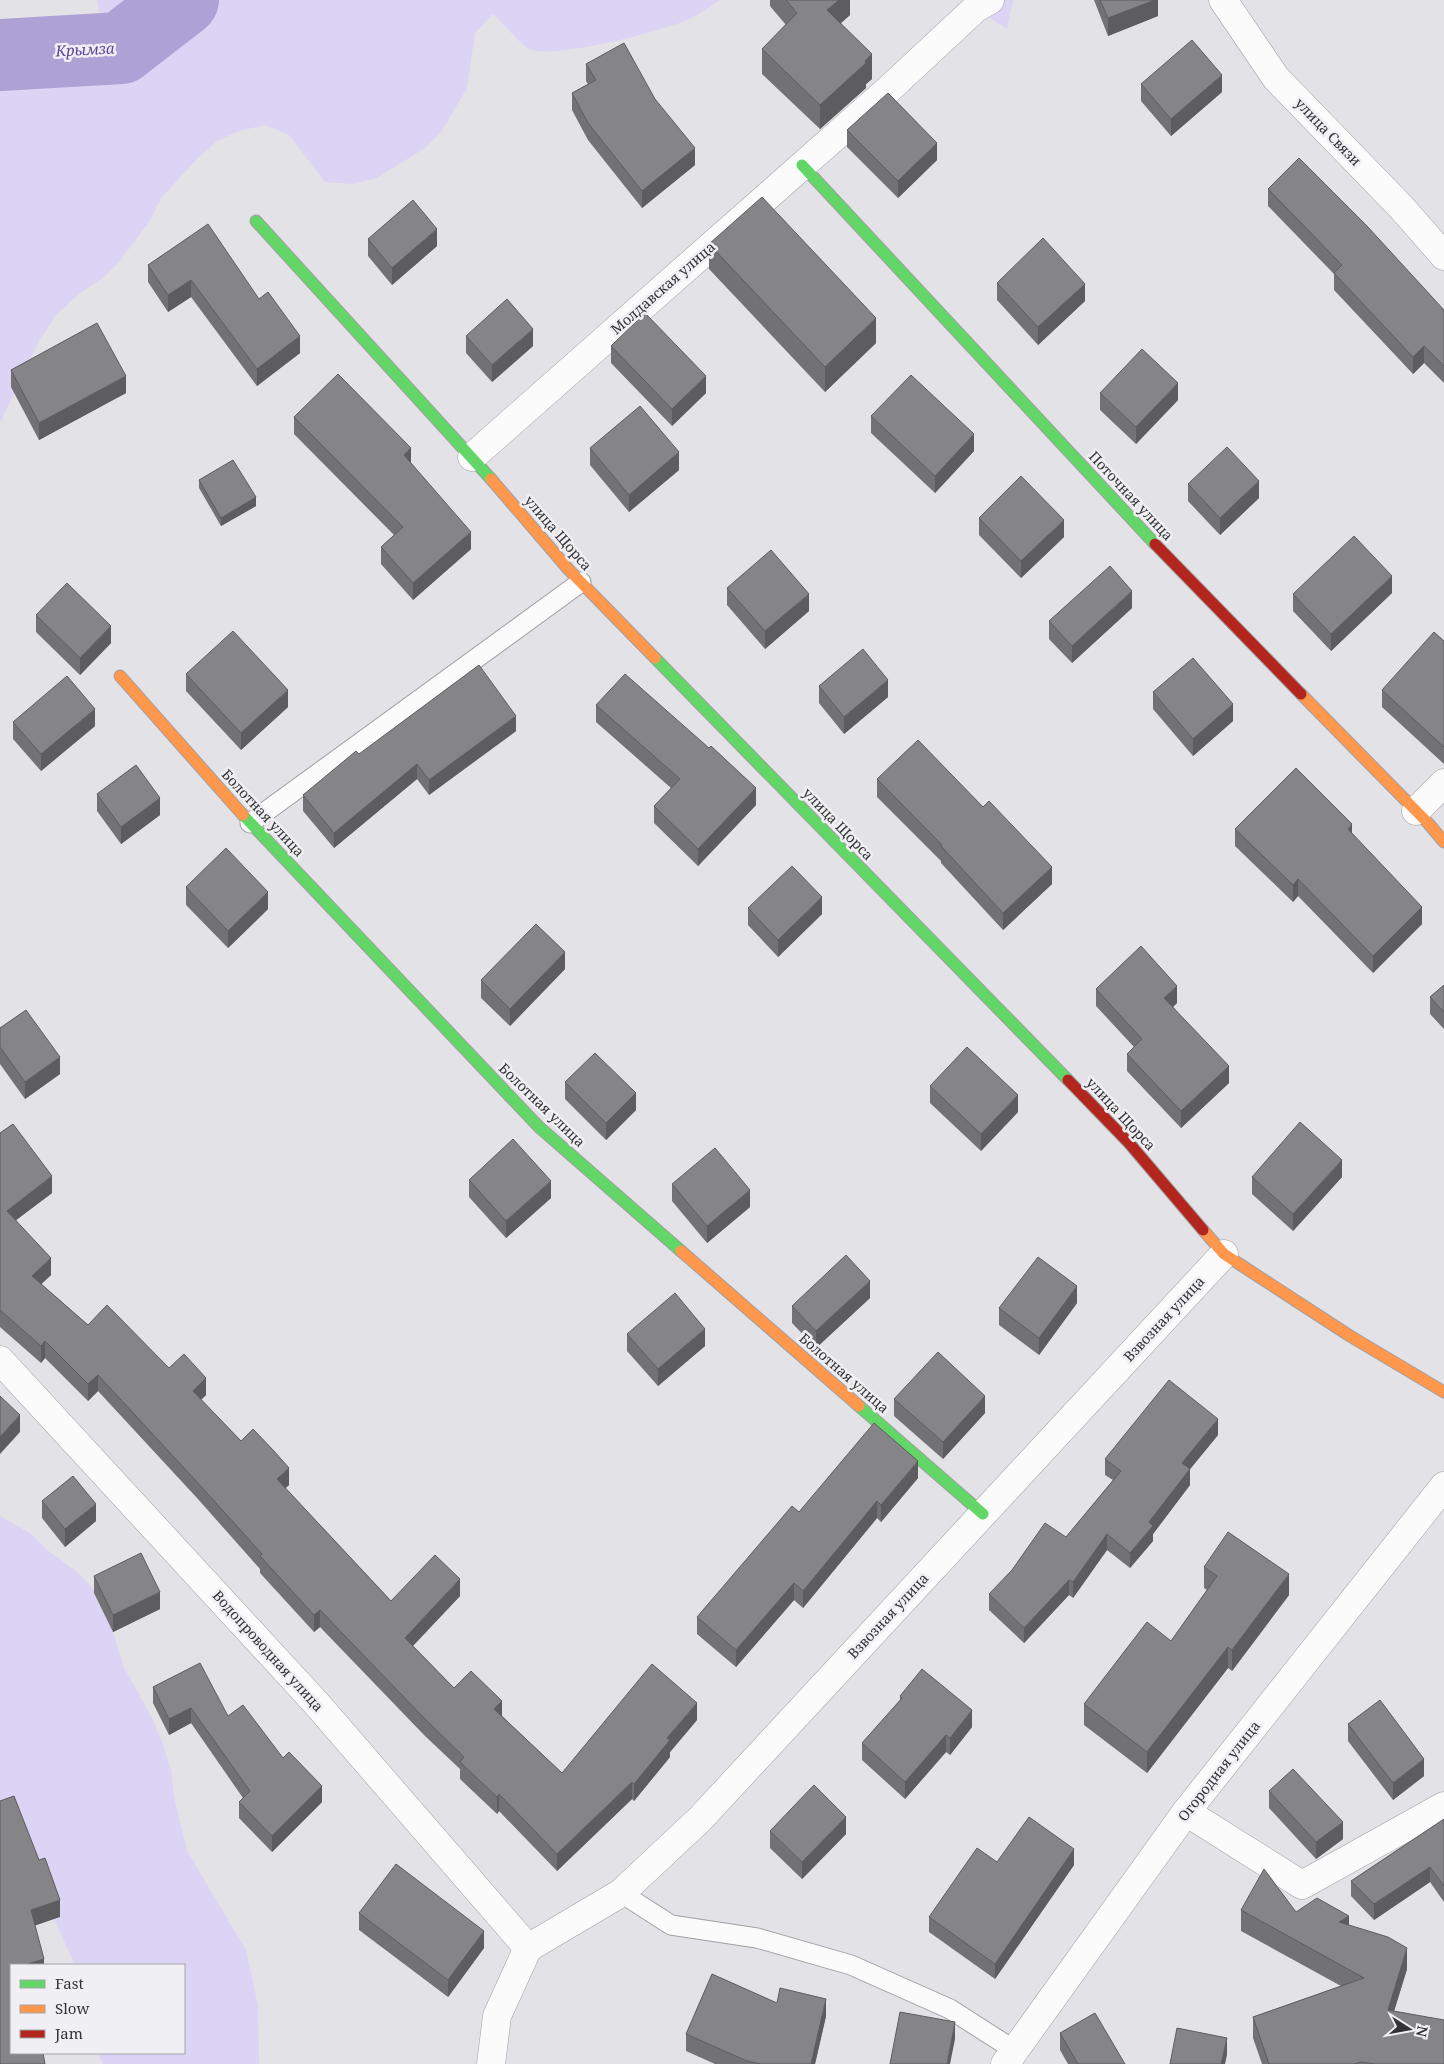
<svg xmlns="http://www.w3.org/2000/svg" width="1444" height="2064" viewBox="0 0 1444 2064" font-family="'Noto Serif',serif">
<rect width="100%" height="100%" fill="#e3e2e6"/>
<g fill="#dbd4f4">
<path d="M97,0H720C709,7 698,15 687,20C662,31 552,60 529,49C522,46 500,20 493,14L475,33L467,88L442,131L425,148L377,178L353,184L325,182L289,135L265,125L239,131L217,141L196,160L161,198L151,219L120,261L103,278L80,293L57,314L40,339L0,423V91L117,73L121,48L103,28Z"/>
<path d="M964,0H1013L1007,29L964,1Z"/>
<path d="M0,1516L31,1534L50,1552L77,1572L96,1592L108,1615L124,1668L151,1716L163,1744L171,1771L174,1797L187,1851L246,1950L258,2006L259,2064H103L98,2053H184V1965H75L47,1903L0,1833Z"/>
</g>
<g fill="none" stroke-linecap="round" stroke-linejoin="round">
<path stroke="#ada1d5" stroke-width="72" d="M0,55L121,48L183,0"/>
<defs>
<g id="lane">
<path d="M250,823L581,582"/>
<path d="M621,1893L671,1925L757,1938L851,1965L950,2009L1014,2050"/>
</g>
<g id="street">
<path d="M1223,0L1276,78L1402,208L1444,256"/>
<path d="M472,457L889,89L976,8L990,0"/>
<path d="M1416,811L1444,783"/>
<path d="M0,1360L316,1703L528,1948"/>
<path d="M1186,1812L1302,1885L1444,1806"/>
<path d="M528,1948L621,1893L700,1819L1224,1254"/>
<path d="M491,2064L497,2016L528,1948"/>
<path d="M1005,2064L1186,1812L1444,1486"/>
</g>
<g id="fast">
<path d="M802,165L1155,544"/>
<path d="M256,221L491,479"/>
<path d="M655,658L1068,1080"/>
<path d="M243,815L539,1127L681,1251"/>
<path d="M859,1406L983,1514"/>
</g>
<g id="slow">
<path d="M491,479L569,570L655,658"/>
<path d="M120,676L243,815"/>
<path d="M1301,694L1428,823L1444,842"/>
<path d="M1203,1230L1224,1254L1350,1336L1444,1392"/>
<path d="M681,1251L859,1406"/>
</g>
<g id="jam">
<path d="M1155,544L1301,694"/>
<path d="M1068,1080L1129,1143L1203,1230"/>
</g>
</defs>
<use href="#lane" stroke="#a09fa2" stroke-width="21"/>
<use href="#street" stroke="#a09fa2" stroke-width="29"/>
<use href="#fast" stroke="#a09fa2" stroke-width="13"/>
<use href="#slow" stroke="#a09fa2" stroke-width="13"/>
<use href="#jam" stroke="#a09fa2" stroke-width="13"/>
<use href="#lane" stroke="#fbfbfb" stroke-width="19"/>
<use href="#street" stroke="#fbfbfb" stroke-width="28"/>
<use href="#fast" stroke="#63d668" stroke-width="11"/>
<use href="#slow" stroke="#ff974d" stroke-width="11"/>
<use href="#jam" stroke="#b3261e" stroke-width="11"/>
</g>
<g fill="#727274">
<path d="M770,0H850V15L841,23L872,79L866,84V88L820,129L762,74V49L786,25L770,6Z"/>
<path d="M1094,0H1158V16L1108,36Z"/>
<path d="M586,64L655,99L695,165L642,208L588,140L572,110V93L588,84L586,81Z"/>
<path d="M1141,84L1222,92L1171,136L1141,101Z"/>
<path d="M847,130L937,160L898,198L847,147Z"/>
<path d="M1268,189L1444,310V383L1424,363L1413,374L1334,290V274L1268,206Z"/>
<path d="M368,239L437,246L392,285L368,256Z"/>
<path d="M709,244L876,343L825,392L709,269Z"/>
<path d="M148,265L259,299L300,353L257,386L191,297L168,312L148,282Z"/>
<path d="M997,283L1085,301L1038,345L997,300Z"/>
<path d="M466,336L533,346L492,382L466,353Z"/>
<path d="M611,346L706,393L672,426L611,363Z"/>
<path d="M11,370L126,393L39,440L11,387Z"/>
<path d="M1100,393L1178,400L1136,444L1100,410Z"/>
<path d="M871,416L974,451L935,493L871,433Z"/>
<path d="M294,417L411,463L471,549L413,600L381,564V547L394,535L294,434Z"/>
<path d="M590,448L679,470L629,512L590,465Z"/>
<path d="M199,480L256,506L221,526L199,488Z"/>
<path d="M1188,484L1259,498L1220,535L1188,501Z"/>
<path d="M979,518L1064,537L1021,578L979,535Z"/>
<path d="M727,588L809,611L765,649L727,605Z"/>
<path d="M1392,593L1331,651L1293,611V594Z"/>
<path d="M1132,608L1072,663L1049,639V621Z"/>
<path d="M36,615L111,643L80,675L36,632Z"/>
<path d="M1444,641V764L1382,707V690Z"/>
<path d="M186,674L288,707L241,750L186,691Z"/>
<path d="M819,686L888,697L844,734L819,703Z"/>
<path d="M1153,692L1233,721L1193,756L1153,709Z"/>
<path d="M596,705L756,805L698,866L654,823V806L671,788L596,722Z"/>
<path d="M13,722L95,726L41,771L13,739Z"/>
<path d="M516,731L429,795L417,779L334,848L303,811V795L359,754Z"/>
<path d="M877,779L1052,884L1003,930L941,863V861L877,797Z"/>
<path d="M97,794L160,815L121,844L97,811Z"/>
<path d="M1235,829L1352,834L1422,924L1373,973L1298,896L1293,902L1235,846Z"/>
<path d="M186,887L268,909L228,948L186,905Z"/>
<path d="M748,908L822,914L778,957L748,925Z"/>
<path d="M565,969L510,1026L481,998V980Z"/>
<path d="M1444,985V1029L1430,1014V997Z"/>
<path d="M1096,989L1177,1003L1173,1007L1229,1083L1181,1128L1127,1071V1054L1134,1047L1096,1006Z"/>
<path d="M0,1028L60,1074L25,1099L0,1064Z"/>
<path d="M565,1082L636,1110L606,1140L565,1099Z"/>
<path d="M930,1086L1018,1112L981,1151L930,1103Z"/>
<path d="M0,1133L52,1193L16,1220L51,1275L41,1284L88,1325L169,1368L206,1395L201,1400L241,1441L289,1485L285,1488L391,1601L460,1596L413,1646L454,1688L502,1716L562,1773L697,1720L670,1752V1757L634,1801L632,1799L557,1871L499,1811L497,1814L460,1779V1769L425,1736L320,1627L314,1632L260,1573V1569L197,1498L98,1391L88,1401L45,1358L41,1363L0,1327Z"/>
<path d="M1252,1177H1342L1293,1231L1252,1194Z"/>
<path d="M469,1180L551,1198L506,1238L469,1197Z"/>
<path d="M672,1184L750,1207L707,1243L672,1201Z"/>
<path d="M870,1298L816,1348L792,1323V1306Z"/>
<path d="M1077,1303L1039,1355L999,1325V1308Z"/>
<path d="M627,1334L705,1346L658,1386L627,1351Z"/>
<path d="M894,1399L985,1413L943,1459L894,1416Z"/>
<path d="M1218,1435L1190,1469V1485L1153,1534V1541L1130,1568L1107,1550L1073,1598L1069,1595L1024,1643L989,1610V1594L1066,1537L1113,1480L1105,1475V1459Z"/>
<path d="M918,1478L881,1522L877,1518L803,1608L794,1600L736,1667L697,1634V1617L799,1512Z"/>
<path d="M42,1501L96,1521L65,1547L42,1518Z"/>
<path d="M1204,1567L1289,1595L1232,1671L1228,1668L1147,1773L1084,1725V1704L1171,1641L1207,1590L1204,1588Z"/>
<path d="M94,1576L160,1609L113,1632L94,1593Z"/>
<path d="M153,1687L228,1716L283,1758L322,1802L272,1852L239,1818V1802L243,1798L191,1723L169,1735L153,1703Z"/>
<path d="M900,1696L972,1727L950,1755L946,1752L905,1799L862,1760V1743L900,1701Z"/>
<path d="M1348,1724L1424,1776L1393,1800L1348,1741Z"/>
<path d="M1269,1791L1343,1839L1316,1859L1269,1808Z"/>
<path d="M1444,1819V1902L1430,1882L1374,1920L1351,1896V1881Z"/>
<path d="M770,1831L846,1834L802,1879L770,1848Z"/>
<path d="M997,1862L1074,1865L995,1979L929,1932V1917Z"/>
<path d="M1241,1910L1296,1912L1349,1925L1407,1969L1394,2011L1444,2064H1262L1253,2038V2017L1341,1986L1241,1931Z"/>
<path d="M359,1913L484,1948L448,1997L359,1930Z"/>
<path d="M777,2003L826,2016L815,2064H715L686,2051V2034Z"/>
<path d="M1060,2033L1125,2064H1068L1060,2050Z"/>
</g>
<g fill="#5d5c5e">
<path d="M839,0H850V15L827,35V10Z"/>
<path d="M1155,0H1158V16L1108,36V18Z"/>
<path d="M872,54V79L866,84V88L820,129V105Z"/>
<path d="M1222,75V92L1171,136V119Z"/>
<path d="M937,143V160L898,198V181Z"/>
<path d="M695,148V165L642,208V191Z"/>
<path d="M437,229V246L392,285V268Z"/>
<path d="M191,280V297L168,312V295Z"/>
<path d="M1085,284V301L1038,345V327Z"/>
<path d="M876,318V343L825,392V367Z"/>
<path d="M533,329V346L492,382V365Z"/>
<path d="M300,336V353L257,386V369Z"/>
<path d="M1424,346V363L1413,374V357Z"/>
<path d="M126,376V393L39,440V423Z"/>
<path d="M706,376V393L672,426V409Z"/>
<path d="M1178,383V400L1136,444V427Z"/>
<path d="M974,434V451L935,493V476Z"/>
<path d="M411,448V465L404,455Z"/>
<path d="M679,452V470L629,512V495Z"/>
<path d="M1259,481V498L1220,535V518Z"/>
<path d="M256,497V506L221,526V518Z"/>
<path d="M1064,520V537L1021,578V561Z"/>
<path d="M471,532V549L413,600V583Z"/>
<path d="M1392,576V593L1331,651V634Z"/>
<path d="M1132,591V608L1072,663V646Z"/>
<path d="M809,594V611L765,649V631Z"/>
<path d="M111,626V643L80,675V658Z"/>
<path d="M888,680V697L844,734V717Z"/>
<path d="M288,690V707L241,750V733Z"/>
<path d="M1233,704V721L1193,756V739Z"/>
<path d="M95,709V726L41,771V754Z"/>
<path d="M516,716V731L429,795V780Z"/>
<path d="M417,764V779L334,848V833Z"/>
<path d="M756,788V805L698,866V849Z"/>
<path d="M160,798V815L121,844V827Z"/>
<path d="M1352,824V841L1348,829Z"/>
<path d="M1052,867V884L1003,930V913Z"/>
<path d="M1298,879V896L1293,902V885Z"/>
<path d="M268,892V909L228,948V931Z"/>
<path d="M822,897V914L778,957V940Z"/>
<path d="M1422,907V924L1373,973V956Z"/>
<path d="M565,952V969L510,1026V1009Z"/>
<path d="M1177,986V1003L1164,1015V998Z"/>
<path d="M60,1057V1074L25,1099V1082Z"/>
<path d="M1229,1066V1083L1181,1128V1111Z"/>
<path d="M636,1093V1110L606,1140V1123Z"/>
<path d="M1018,1095V1112L981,1151V1134Z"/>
<path d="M1342,1160V1177L1293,1231V1214Z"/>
<path d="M52,1176V1193L7,1227V1211Z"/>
<path d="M551,1181V1198L506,1238V1221Z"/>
<path d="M750,1190V1207L707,1243V1226Z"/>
<path d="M51,1258V1275L32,1293V1276Z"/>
<path d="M870,1281V1298L816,1348V1331Z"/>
<path d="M1077,1286V1303L1039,1355V1338Z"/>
<path d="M705,1329V1346L658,1386V1369Z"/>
<path d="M45,1341V1358L41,1363V1346Z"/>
<path d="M98,1375V1391L88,1401V1384Z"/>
<path d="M206,1378V1395L193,1407V1391Z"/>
<path d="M985,1396V1413L943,1459V1442Z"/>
<path d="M20,1415V1432L0,1454V1437Z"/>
<path d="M1218,1419V1435L1182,1479V1463Z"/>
<path d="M918,1461V1478L881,1522V1505Z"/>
<path d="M289,1468V1485L277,1496V1479Z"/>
<path d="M1190,1469V1485L1153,1534V1541L1130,1568V1553L1149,1522Z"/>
<path d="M877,1501V1518L803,1608V1591Z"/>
<path d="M96,1504V1521L65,1547V1529Z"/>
<path d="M1107,1534V1550L1073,1598V1582Z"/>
<path d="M1289,1574V1595L1232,1671V1650Z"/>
<path d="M460,1579V1596L405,1654V1638Z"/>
<path d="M1069,1580V1595L1024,1643V1628Z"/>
<path d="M794,1583V1600L736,1667V1650Z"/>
<path d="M160,1592V1609L113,1632V1615Z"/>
<path d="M320,1610V1627L314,1632V1615Z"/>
<path d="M1228,1647V1668L1147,1773V1752Z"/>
<path d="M502,1701V1717L494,1709Z"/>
<path d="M697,1703V1720L670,1752V1757L634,1801V1784L667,1738Z"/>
<path d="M191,1708V1723L169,1735V1719Z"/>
<path d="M972,1710V1727L950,1755V1738Z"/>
<path d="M946,1735V1752L905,1799V1782Z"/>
<path d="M1424,1759V1776L1393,1800V1783Z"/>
<path d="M632,1782V1799L557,1871V1854Z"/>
<path d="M322,1786V1802L272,1852V1836Z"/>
<path d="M499,1794V1811L497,1814V1797Z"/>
<path d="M846,1817V1834L802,1879V1862Z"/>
<path d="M1343,1822V1839L1316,1859V1842Z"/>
<path d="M1074,1849V1865L995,1979V1964Z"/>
<path d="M1430,1867V1882L1374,1920V1904Z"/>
<path d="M60,1900V1917L31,1927V1910Z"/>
<path d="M1349,1916V1937L1339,1922Z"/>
<path d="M484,1931V1948L448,1997V1980Z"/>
<path d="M1407,1948V1969L1388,2031V2010Z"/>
<path d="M44,1959V1965H24Z"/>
<path d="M826,1999V2016L815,2064H811Z"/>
<path d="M955,2022V2039L950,2064H947Z"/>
<path d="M1227,2038V2055L1225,2064H1221Z"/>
</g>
<g fill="#858487" stroke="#5d5c5e">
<path d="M786,0H839L827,10L872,54L865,61L866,63L820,105L762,49L797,13Z"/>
<path d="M1100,0H1155L1108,18Z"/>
<path d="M1192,40L1222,75L1171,119L1141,84Z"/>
<path d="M624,43L655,99L695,148L642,191L588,123L572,93L596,80L586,64Z"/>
<path d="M888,93L937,143L898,181L847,130Z"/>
<path d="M1299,158L1367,226L1444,310V366L1424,346L1413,357L1334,273L1342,265L1268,189Z"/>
<path d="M762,197L876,318L825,367L709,244Z"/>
<path d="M413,200L437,229L392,268L368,239Z"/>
<path d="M208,224L259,299L268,292L300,336L257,369L191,280L168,295L148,265Z"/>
<path d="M1043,238L1085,284L1038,327L997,283Z"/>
<path d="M507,299L533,329L492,365L466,336Z"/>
<path d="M645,313L706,376L672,409L611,346Z"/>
<path d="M97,323L126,376L39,423L11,370Z"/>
<path d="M1142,349L1178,383L1136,427L1100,393Z"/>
<path d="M338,374L411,448L404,455L471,532L413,583L381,547L403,527L294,417Z"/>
<path d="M911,375L974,434L935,476L871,416Z"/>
<path d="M640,406L679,452L629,495L590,448Z"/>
<path d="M1227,447L1259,481L1220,518L1188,484Z"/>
<path d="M233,460L256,497L221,518L199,480Z"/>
<path d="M1021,476L1064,520L1021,561L979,518Z"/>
<path d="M1354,536L1392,576L1331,634L1293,594Z"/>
<path d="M771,550L809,594L765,631L727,588Z"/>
<path d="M1110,566L1132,591L1072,646L1049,621Z"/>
<path d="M67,583L111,626L80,658L36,615Z"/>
<path d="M233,631L288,690L241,733L186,674Z"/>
<path d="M1434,632L1444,641V747L1382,690Z"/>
<path d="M863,649L888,680L844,717L819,686Z"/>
<path d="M1193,658L1233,704L1193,739L1153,692Z"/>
<path d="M479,665L516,716L429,780L417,764L334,833L303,795L356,751L359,754Z"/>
<path d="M625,674L709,748L711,746L756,788L698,849L654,806L680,779L596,705Z"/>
<path d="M67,676L95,709L41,754L13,722Z"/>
<path d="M918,740L983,807L989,801L1052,867L1003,913L941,846L942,845L877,779Z"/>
<path d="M136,765L160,798L121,827L97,794Z"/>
<path d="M1296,768L1352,824L1348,829L1422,907L1373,956L1298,879L1293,885L1235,829Z"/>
<path d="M226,848L268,892L228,931L186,887Z"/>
<path d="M792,866L822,897L778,940L748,908Z"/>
<path d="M536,924L565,952L510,1009L481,980Z"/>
<path d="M1141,946L1177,986L1164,998L1229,1066L1181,1111L1127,1054L1142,1039L1096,989Z"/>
<path d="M1444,985V1012L1430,997Z"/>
<path d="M26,1010L60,1057L25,1082L0,1047V1028Z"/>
<path d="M967,1047L1018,1095L981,1134L930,1086Z"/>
<path d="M595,1053L636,1093L606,1123L565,1082Z"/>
<path d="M1300,1122L1342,1160L1293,1214L1252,1177Z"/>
<path d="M13,1124L52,1176L7,1211L51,1258L32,1276L88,1325L107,1305L169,1368L184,1354L206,1378L193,1391L241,1441L253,1429L274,1451L289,1468L277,1479L391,1601L435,1555L460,1579L405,1638L454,1688L471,1671L502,1701L494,1709L562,1773L652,1664L697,1703L667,1738L670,1740L634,1784L632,1782L557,1854L499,1794L497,1797L460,1762L464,1757L425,1719L320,1610L314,1615L260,1556L262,1554L197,1482L98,1375L88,1384L45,1341L41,1346L0,1310V1133Z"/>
<path d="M513,1139L551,1181L506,1221L469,1180Z"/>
<path d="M715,1148L750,1190L707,1226L672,1184Z"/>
<path d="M846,1255L870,1281L816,1331L792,1306Z"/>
<path d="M1038,1257L1077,1286L1039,1338L999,1308Z"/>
<path d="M675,1293L705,1329L658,1369L627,1334Z"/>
<path d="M938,1352L985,1396L943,1442L894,1399Z"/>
<path d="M1169,1380L1218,1419L1182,1463L1190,1469L1149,1522L1153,1526L1130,1553L1107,1534L1073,1582L1069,1580L1024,1628L989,1594L1012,1570L1045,1523L1066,1537L1121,1471L1105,1459Z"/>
<path d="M0,1396L20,1415L0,1437Z"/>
<path d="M874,1423L918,1461L881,1505L877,1501L803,1591L794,1583L736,1650L697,1617L792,1506L799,1512Z"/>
<path d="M73,1476L96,1504L65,1529L42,1501Z"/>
<path d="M1228,1532L1289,1574L1232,1650L1228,1647L1147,1752L1084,1704L1147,1622L1171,1641L1217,1576L1204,1567Z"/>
<path d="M141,1553L160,1592L113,1615L94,1576Z"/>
<path d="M200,1663L228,1716L243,1705L283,1758L289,1752L322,1786L272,1836L239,1802L250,1791L191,1708L169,1719L153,1687Z"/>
<path d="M922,1669L972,1710L950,1738L946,1735L905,1782L862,1743L902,1698L900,1696Z"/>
<path d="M1380,1700L1424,1759L1393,1783L1348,1724Z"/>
<path d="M1293,1769L1343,1822L1316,1842L1269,1791Z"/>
<path d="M814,1785L846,1817L802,1862L770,1831Z"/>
<path d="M14,1796L39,1860L45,1858L60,1900L31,1910L44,1959L24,1965H11V2053H43L45,2064H0V1801Z"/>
<path d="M1029,1817L1074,1849L995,1964L929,1917L977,1848L997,1862Z"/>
<path d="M1444,1819V1886L1430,1867L1374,1904L1351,1881Z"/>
<path d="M396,1864L484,1931L448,1980L359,1913Z"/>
<path d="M1264,1869L1296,1912L1317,1898L1349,1916L1339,1922L1388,1937L1407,1948L1388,2010L1444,2020V2064H1375L1361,2062L1354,2064H1269L1253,2017L1364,1978L1241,1910Z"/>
<path d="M712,1974L777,2003L780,1988L826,1999L811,2064H761L747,2061L686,2034Z"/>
<path d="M900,2012L955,2022L947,2064H890Z"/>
<path d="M1095,2013L1125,2064H1078L1060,2033Z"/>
<path d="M1177,2028L1227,2038L1221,2064H1170Z"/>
</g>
<g text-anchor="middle" stroke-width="5" stroke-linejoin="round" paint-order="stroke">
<g font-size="14" fill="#333335" stroke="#f0eff4">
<text transform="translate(1328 132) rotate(46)" y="5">улица Связи</text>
<text transform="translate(663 288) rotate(-41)" y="5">Молдавская улица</text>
<text transform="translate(1131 496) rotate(47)" y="5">Поточная улица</text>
<text transform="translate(558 533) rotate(49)" y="5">улица Щорса</text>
<text transform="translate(263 813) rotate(47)" y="5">Болотная улица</text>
<text transform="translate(838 824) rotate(46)" y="5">улица Щорса</text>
<text transform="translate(542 1105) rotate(44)" y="5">Болотная улица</text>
<text transform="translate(1121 1114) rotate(47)" y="5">улица Щорса</text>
<text transform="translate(1164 1319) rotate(-47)" y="5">Взвозная улица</text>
<text transform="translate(844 1373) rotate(41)" y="5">Болотная улица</text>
<text transform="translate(888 1616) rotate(-47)" y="5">Взвозная улица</text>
<text transform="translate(268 1651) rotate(48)" y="5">Водопроводная улица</text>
<text transform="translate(1219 1771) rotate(-52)" y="5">Огородная улица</text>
</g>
<g font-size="15" font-style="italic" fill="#5d439b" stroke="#f0eff4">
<text transform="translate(85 50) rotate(-3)" y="5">Крымза</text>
</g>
</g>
<rect x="10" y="1964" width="175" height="90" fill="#f0eff4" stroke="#a4a4a8"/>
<rect x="20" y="1980" width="25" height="8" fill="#63d668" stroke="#a4a4a8"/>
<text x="55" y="1989" font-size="15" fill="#333335">Fast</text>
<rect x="20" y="2005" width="25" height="8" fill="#ff974d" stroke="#a4a4a8"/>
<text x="55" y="2014" font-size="15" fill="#333335">Slow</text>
<rect x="20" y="2030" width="25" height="8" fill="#b3261e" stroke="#a4a4a8"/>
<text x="55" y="2039" font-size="15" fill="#333335">Jam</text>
<g transform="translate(1409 2029) rotate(101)" stroke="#f0eff4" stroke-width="4" paint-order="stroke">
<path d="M0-4L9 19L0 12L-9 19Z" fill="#333335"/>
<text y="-8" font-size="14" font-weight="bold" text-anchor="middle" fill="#333335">N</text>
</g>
</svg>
